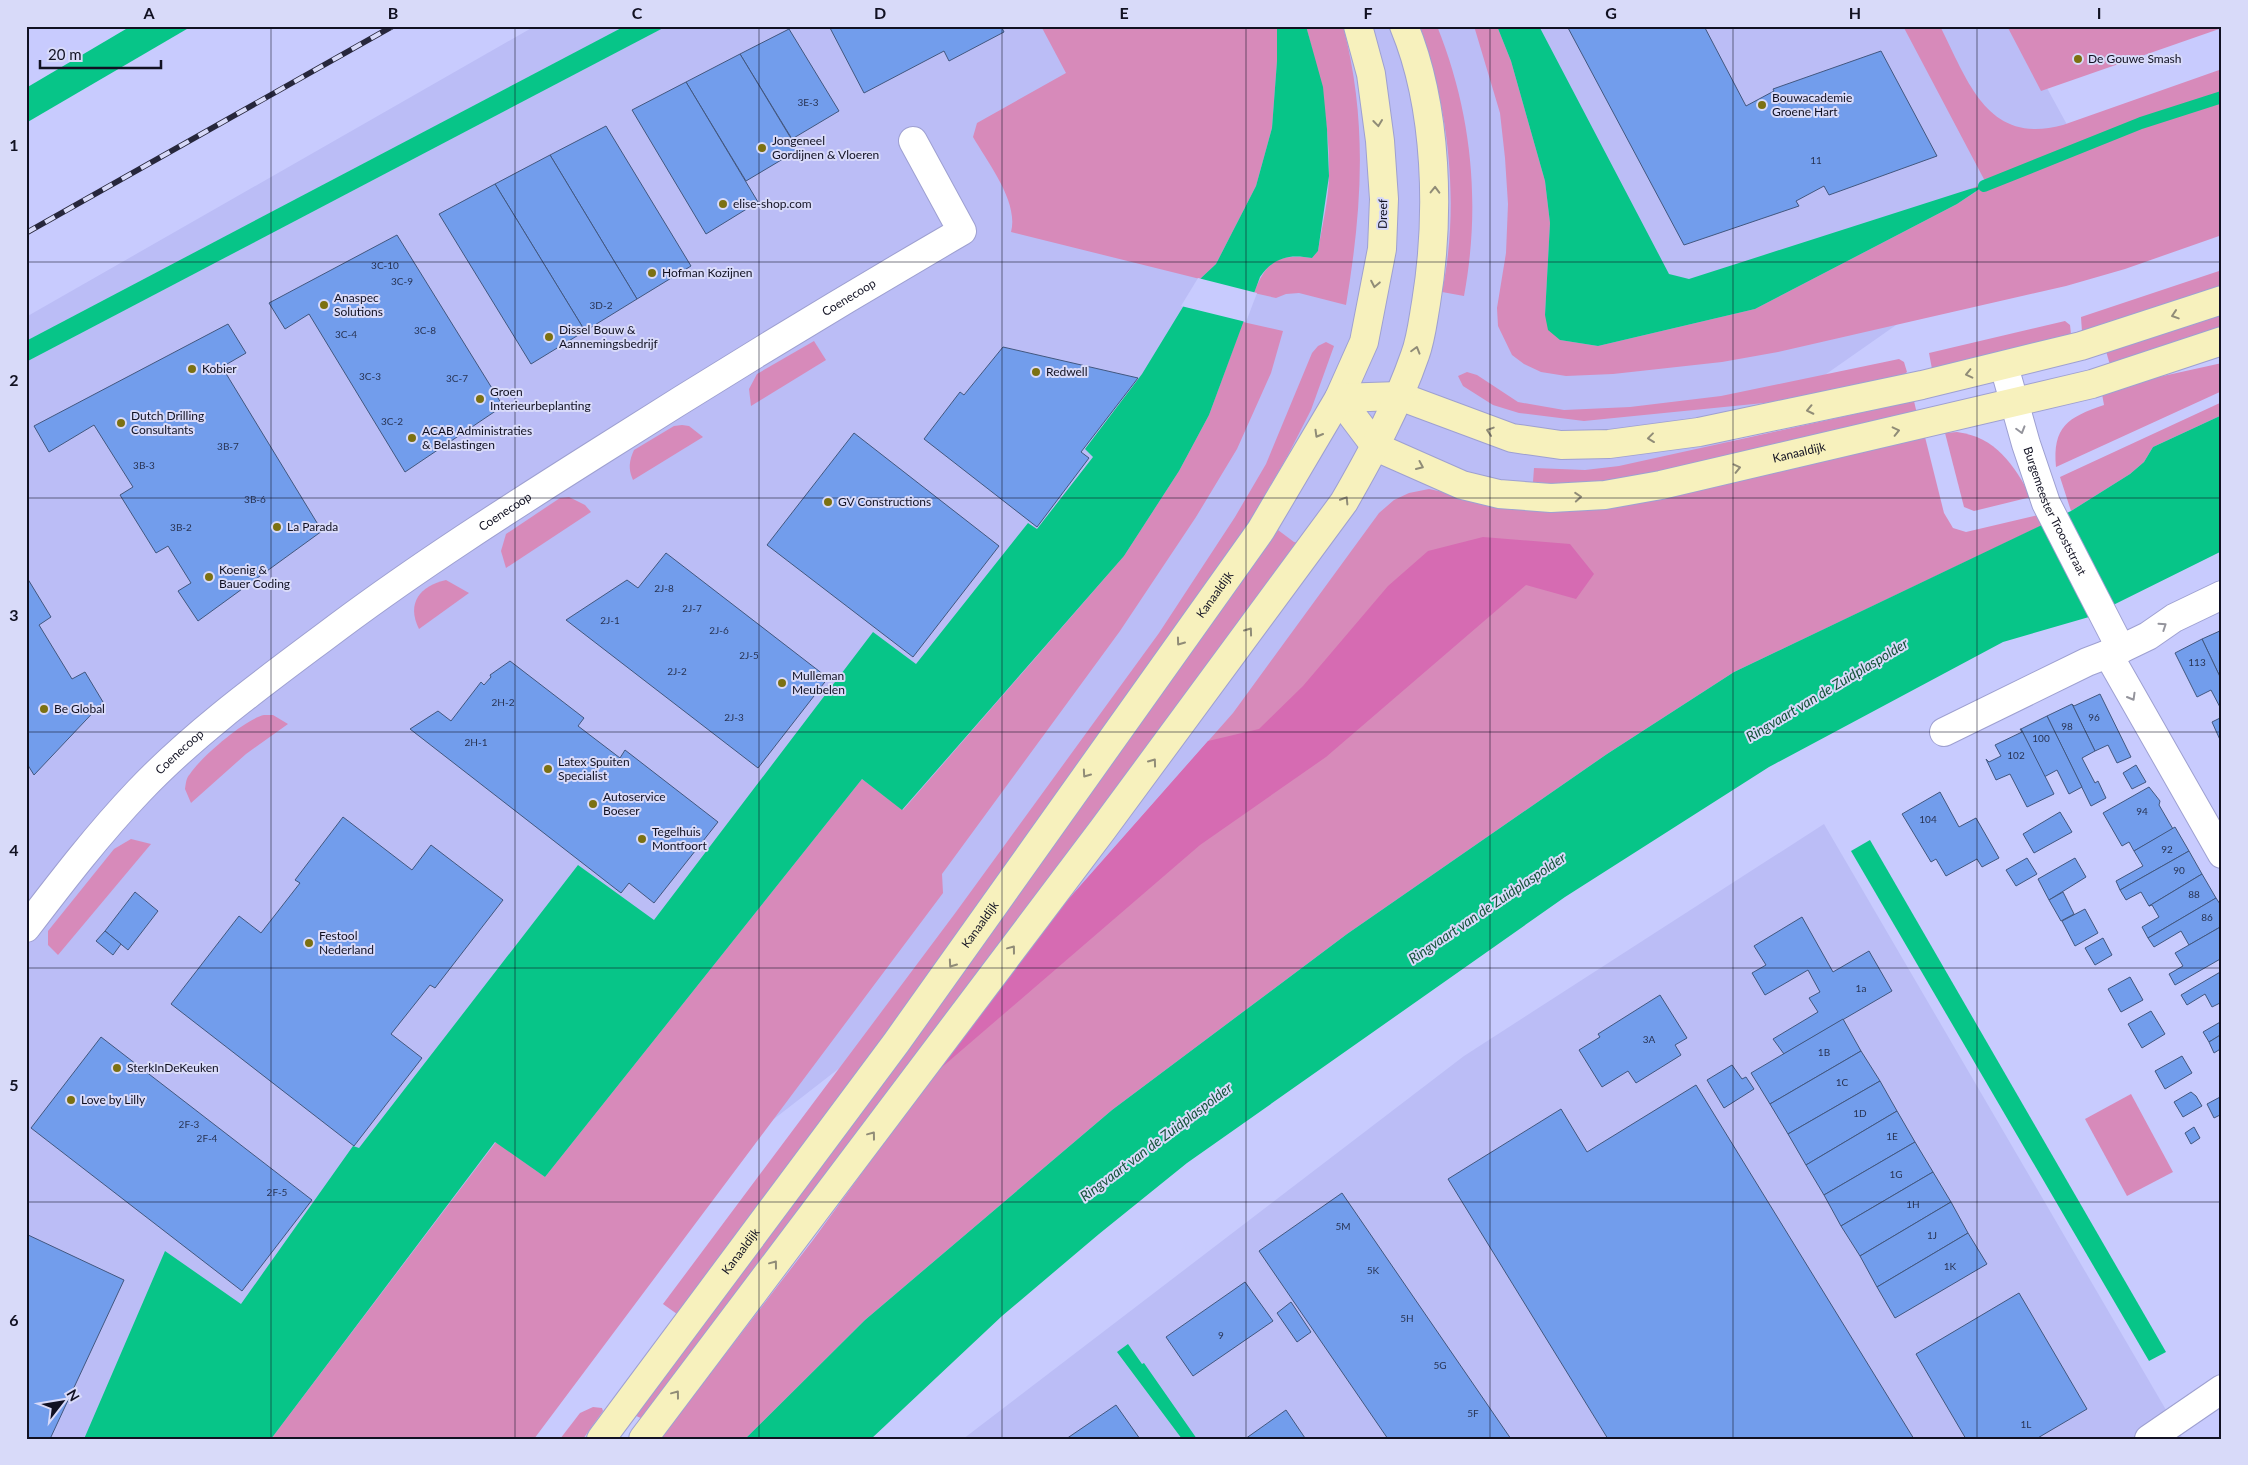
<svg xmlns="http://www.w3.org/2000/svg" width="2248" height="1465" viewBox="0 0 2248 1465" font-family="Lato,sans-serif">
<rect width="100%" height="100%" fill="#c8cbfe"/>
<g fill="#bbbdf6">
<path d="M535,26H2013L2099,183L882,1035L411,1401L379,1439H26V317Z"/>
<path d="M1824,824L2183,1439H963L1464,1056Z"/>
</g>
<g fill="#d78aba">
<path d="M1041,26H1277V61L1272,128L1256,186L1216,264L1200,279L1011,232C1019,202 988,163 973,137L977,123L1066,73Z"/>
<path d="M1306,26H1343C1368,121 1362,209 1346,305L1299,293L1286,294L1276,298L1254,293C1266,261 1279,253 1312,258L1318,251C1322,226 1329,199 1329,174C1330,123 1319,75 1306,26Z"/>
<path d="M1420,26H1437C1472,113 1481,204 1464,296L1442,292C1460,204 1449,110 1420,26Z"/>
<path d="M1474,26H1497L1511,61L1545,181L1550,223L1545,315L1560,340L1598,346L1755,309L1957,204L1983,187L1970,189L1986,183L1903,26H1940C1968,81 1987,146 2063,125L2222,69V235L2125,269L2066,286L1778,352L1722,362L1613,374L1566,376L1541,372L1524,364L1512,355L1498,326L1497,308L1506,253L1508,204L1505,158L1500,113Z"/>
<path d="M2007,26H2222V28L2041,91Z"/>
<path d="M2222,270V288L2082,332L2081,317Z"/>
<path d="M2222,314V328L2110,365L2106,351Z"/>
<path d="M2065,321L2070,325L2071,334L1932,369L1929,353Z"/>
<path d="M1243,322L1283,331L1271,373L1237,449L1196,517L1120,631L942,874L943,893L534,1439H271L496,1142L545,1177L862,779L903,810L1124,556L1179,471L1209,415Z"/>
<path d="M814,341L826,360L751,406L749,389L757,374Z"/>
<path d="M1326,342L1334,346L1311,410L1288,455L1248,524L1169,641L926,981L677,1314L663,1304L956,912L1159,633L1235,517L1266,464L1312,353L1318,346Z"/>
<path d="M1899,359L1904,362L1907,372L1902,376L1774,402L1584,421L1519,413L1493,405L1463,386L1458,376L1467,372L1477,375L1518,402L1564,410L1630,407L1721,396Z"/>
<path d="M2222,363V391L2056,467C2052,427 2068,417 2104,405L2102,394L2154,378Z"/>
<path d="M1914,401L1917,414L1614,482L1569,485L1533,482L1534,468L1585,470L1619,466Z"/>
<path d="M2222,402V415L2153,447L2144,462L2130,474L2071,511L2060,477Z"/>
<path d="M682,425L689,426L703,437L633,480C628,469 629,461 634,450L674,426Z"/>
<path d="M1957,432C1996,437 2014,465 2031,497L1974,511L1964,507L1945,433Z"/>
<path d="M1925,437L1944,513L1953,528L1966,532L2038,515L2043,525L1734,672L1607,754L1347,934L1112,1110L865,1320L745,1439H660L813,1240L1029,944L1233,713L1379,513L1394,500L1409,493L1429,489L1508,506L1556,512L1606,509L1664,499Z"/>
<path d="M569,497L585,505L591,512L506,568L501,551L506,534L560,498Z"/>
<path d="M1278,530L1294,542L1299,543L643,1419L634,1415L955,982Z"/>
<path d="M446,580L469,593L419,629C406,603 420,586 446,580Z"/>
<path d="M264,715H273L288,724L246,754L191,803L185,789C186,783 186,778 190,774C201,757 245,719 264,715Z"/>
<path d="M131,839L151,844L58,955L48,945V931L114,849Z"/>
<path d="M2131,1094L2173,1172L2127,1196L2085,1119Z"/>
<path d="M593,1407L602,1408L603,1411L583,1439H560L580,1413Z"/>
</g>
<path fill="#d66bb2" d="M1483,537L1570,544L1594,574L1576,599L1526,585L1326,757L1200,845L934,1074L1029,944L1208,741L1259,729L1303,686L1388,586L1428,551Z"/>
<g fill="#07c588">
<path d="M131,26H192L26,123V88Z"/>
<path d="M625,26H667L26,362V341Z"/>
<path d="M1277,26H1306L1323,87L1327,129L1329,176L1318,251L1312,258C1289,254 1274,257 1260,277L1209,415L1179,471L1124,556L902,810L862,779L545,1177L495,1142L271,1439H84L165,1251L241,1304L353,1146L359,1148L578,865L654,920L873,632L916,664L1028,523L1037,529L1093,457L1085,449L1142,374L1200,279L1216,264L1256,186L1272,128L1277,61Z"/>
<path d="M1497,26H1539L1669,274L1689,279L1970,189L1984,186L1957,204L1755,309L1598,346L1560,340L1548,330L1545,315L1550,223L1545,181L1511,61Z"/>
<path d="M2222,415V551L2089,617L2003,642L1769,767L1565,897L1187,1163L1099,1234L1002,1316L871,1439H745L865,1320L1112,1110L1347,934L1607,754L1734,672L2071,511L2130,474L2144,462L2153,447Z"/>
<path d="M1870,840L2166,1352L2149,1361L1851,851Z"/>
<path d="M1128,1344L1142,1364L1144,1363L1197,1439H1182L1117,1352Z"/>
</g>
<path fill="#c8cbfe" d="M1198,278L1257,293L1246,322L1181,306Z"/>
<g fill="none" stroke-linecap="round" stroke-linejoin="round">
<path stroke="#07c588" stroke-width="12" d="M1984,186L2141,123L2222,97"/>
</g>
<g fill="#729dec" stroke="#42577f">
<path d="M829,26H1001L1004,32L949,61L944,51L864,93Z"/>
<path d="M1567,26H1704L1746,106L1774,91L1773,89L1881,51L1937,156L1829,195L1824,186L1796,201L1799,206L1684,245Z"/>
<path d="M789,29L839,111L792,139L740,54Z"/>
<path d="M740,54L798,150L746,181L686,82Z"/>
<path d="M686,82L758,202L706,234L632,110Z"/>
<path d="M606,126L691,266L637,299L550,155Z"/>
<path d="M550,155L637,299L585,331L495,184Z"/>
<path d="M495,184L585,331L531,364L439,214Z"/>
<path d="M397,235L503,406L405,472L309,314L285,329L269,303Z"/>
<path d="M228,324L246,353L222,367L322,531L198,621L178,591L191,583L168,546L156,553L120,495L133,487L94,425L49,452L34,426Z"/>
<path d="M1003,347L1138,378L1081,452L1089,458L1037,527L924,439L960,392L964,395Z"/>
<path d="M854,433L999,546L913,657L767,545Z"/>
<path d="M666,553L828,678L758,768L566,620L627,580L638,588Z"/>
<path d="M26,576L51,617L39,625L72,679L85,672L103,702L34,775L26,762Z"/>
<path d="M2222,630V681L2202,639Z"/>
<path d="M2202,639L2222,681V711L2211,690L2197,697L2175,653Z"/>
<path d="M510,661L584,718L578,726L620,758L625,750L718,822L654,903L629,883L621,893L410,729L438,711L451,721L481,682L484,685L491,677L490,675Z"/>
<path d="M2100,694L2131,757L2117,763L2108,745L2095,751L2072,704L2074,706Z"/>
<path d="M2072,704L2095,751L2082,758L2095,783L2098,781L2106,798L2091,806L2047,716Z"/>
<path d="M2047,716L2082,787L2069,794L2057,770L2044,777L2021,729Z"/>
<path d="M2222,717V741L2221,742L2212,722Z"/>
<path d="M2020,729H2021L2054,794L2027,807L2010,774L1996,780L1986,759L1989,762L2001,756L1995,745L2022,732Z"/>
<path d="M2136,765L2146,782L2132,789L2123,773Z"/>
<path d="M2149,787L2160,801L2159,805L2173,829L2134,851L2129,842L2122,846L2103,813Z"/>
<path d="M1940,792L1959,827L1976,818L1999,858L1982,867L1977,859L1946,876L1936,859L1931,862L1902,814Z"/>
<path d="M2060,812L2072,832L2034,853L2023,834Z"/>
<path d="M343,817L412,870L431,845L503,900L435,988L430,985L391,1034L422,1058L354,1146L171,1004L239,916L261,933L300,883L295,880Z"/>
<path d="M2175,827L2189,851L2120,890L2116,881L2143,866L2134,851Z"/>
<path d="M2189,851L2202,874L2149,906L2141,892L2126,900L2120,890Z"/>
<path d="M2027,858L2037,874L2016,886L2006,870Z"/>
<path d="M2075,858L2086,877L2049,900L2038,879Z"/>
<path d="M2202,874L2216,898L2148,938L2142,927L2159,917L2152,905L2149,906Z"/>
<path d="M135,892L158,911L128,950L105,931Z"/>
<path d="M2063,892L2074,914L2061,921L2049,900Z"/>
<path d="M2216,898L2222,907V926L2189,945L2181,931L2154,947L2148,938Z"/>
<path d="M2085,909L2098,933L2075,946L2062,921Z"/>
<path d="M1802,917L1833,972L1869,951L1892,991L1784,1054L1773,1039L1818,1012L1809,998L1820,992L1808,970L1765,995L1752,973L1766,965L1754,946Z"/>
<path d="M2222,926V958L2175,985L2169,974L2183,966L2175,953Z"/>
<path d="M105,931L121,944L113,955L96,941Z"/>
<path d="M2103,938L2112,955L2095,965L2085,948Z"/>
<path d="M2222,971V1002L2212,1007L2205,994L2187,1005L2181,995Z"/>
<path d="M2130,977L2143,1000L2121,1012L2108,989Z"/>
<path d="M1660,995L1687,1038L1675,1045L1681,1055L1636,1083L1628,1071L1602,1087L1579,1050L1600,1037L1598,1034Z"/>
<path d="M2151,1011L2165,1034L2142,1048L2128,1024Z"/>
<path d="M1843,1019L1861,1051L1770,1104L1751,1073Z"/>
<path d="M2222,1021V1034L2209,1042L2203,1032Z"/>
<path d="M2222,1034V1048L2214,1053L2209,1042Z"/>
<path d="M101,1037L312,1200L242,1291L31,1128Z"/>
<path d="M1861,1051L1880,1081L1788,1134L1770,1104Z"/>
<path d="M2182,1056L2192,1073L2165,1089L2155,1071Z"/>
<path d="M1732,1065L1742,1079L1746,1077L1754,1089L1724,1108L1707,1080Z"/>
<path d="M1880,1081L1897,1111L1806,1165L1788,1134Z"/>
<path d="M1696,1085L1914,1439H1608L1448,1179L1561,1109L1587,1152Z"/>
<path d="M2191,1092L2196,1096L2202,1106L2183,1117L2174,1102Z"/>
<path d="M2222,1096V1114L2214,1118L2207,1104Z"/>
<path d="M1897,1111L1915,1142L1824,1195L1806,1165Z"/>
<path d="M2194,1127L2200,1138L2191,1144L2185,1133Z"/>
<path d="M1915,1142L1933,1172L1841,1226L1824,1195Z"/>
<path d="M1933,1172L1951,1202L1860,1256L1841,1226Z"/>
<path d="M1342,1193L1511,1439H1388L1342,1372L1259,1251Z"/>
<path d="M1951,1202L1968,1233L1877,1287L1860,1256Z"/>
<path d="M1968,1233L1987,1264L1895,1318L1877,1287Z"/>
<path d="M26,1234L124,1280L50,1439H26Z"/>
<path d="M1245,1282L1273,1321L1193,1376L1166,1337Z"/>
<path d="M2019,1293L2087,1409L2036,1439H1966L1916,1354Z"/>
<path d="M1291,1302L1311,1332L1297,1342L1277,1313Z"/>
<path d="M1116,1405L1140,1439H1066Z"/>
<path d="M1286,1410L1305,1438L1245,1439Z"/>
</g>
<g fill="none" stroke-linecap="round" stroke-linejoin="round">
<defs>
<g id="street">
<path id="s1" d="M2004,366L2026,444L2046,503L2121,649"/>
<path d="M2108,654L2222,854"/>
<path d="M1944,732L2087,662L2121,649L2148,636L2174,618L2222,595"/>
<path id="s2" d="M26,928C62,881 98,834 139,791C198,729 270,678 339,626C421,565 507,510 594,455C715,378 838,303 962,231L913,141"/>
<path d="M2149,1439L2222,1389"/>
</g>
<g id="secondary">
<path id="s3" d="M1358,26L1371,74L1380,141L1384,199L1382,249L1364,342L1339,398L1376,447L1462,485L1499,494L1551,498L1605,495L1661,485L2092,384L2222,341"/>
<path id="s4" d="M601,1439L896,1043L1261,530L1339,398L1399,396L1512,438L1561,445L1609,444L1699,432L1922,385L2081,346L2222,300"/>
<path d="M643,1439L1103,829L1344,502C1371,455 1397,407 1415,355C1421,339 1423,320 1426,303C1440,217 1438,108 1404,26"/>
</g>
</defs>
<use href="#street" stroke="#9ea0d1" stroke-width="30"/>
<use href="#secondary" stroke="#9ea0d1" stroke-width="30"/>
<use href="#street" stroke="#fff" stroke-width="28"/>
<use href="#secondary" stroke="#f7f1bd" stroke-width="28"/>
<defs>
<path id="rail" d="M26,233L393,26"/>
</defs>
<use href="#rail" stroke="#27273c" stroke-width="5.5"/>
<use href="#rail" stroke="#d8daf9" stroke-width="4" stroke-dasharray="11" stroke-linecap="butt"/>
</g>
<defs><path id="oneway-chevron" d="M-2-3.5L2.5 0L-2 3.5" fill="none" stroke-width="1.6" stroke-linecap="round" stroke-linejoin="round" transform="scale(1.25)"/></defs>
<g stroke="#908c77">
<use href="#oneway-chevron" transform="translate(1378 123) rotate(83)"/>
<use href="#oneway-chevron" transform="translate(1435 190) rotate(-89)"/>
<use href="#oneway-chevron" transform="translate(1375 284) rotate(101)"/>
<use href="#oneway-chevron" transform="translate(2175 315) rotate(162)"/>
<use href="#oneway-chevron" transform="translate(1416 350) rotate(-74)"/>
<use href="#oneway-chevron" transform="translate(1969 374) rotate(167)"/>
<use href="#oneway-chevron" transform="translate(1810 410) rotate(168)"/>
<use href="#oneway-chevron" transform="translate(1490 431) rotate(-162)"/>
<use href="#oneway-chevron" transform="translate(1896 431) rotate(-13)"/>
<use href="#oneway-chevron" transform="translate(1318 434) rotate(120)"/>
<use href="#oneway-chevron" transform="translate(1651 438) rotate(173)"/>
<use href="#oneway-chevron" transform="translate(1420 466) rotate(24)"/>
<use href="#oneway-chevron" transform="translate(1737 468) rotate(-13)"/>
<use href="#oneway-chevron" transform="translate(1578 497) rotate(-4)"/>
<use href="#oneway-chevron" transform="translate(1345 500) rotate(-58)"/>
<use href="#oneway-chevron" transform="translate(1249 631) rotate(-54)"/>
<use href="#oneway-chevron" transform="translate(1180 642) rotate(126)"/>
<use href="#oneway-chevron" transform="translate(1153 762) rotate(-54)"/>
<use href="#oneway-chevron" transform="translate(1086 774) rotate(125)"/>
<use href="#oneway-chevron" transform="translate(1012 949) rotate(-53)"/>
<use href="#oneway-chevron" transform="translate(952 964) rotate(125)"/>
<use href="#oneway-chevron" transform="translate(872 1135) rotate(-53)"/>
<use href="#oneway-chevron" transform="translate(774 1264) rotate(-53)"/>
<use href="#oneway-chevron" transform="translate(676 1394) rotate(-53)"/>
</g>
<g stroke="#94949c">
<use href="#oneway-chevron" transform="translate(2021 430) rotate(74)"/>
<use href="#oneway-chevron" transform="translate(2163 626) rotate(-34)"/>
<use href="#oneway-chevron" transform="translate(2132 697) rotate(60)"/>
</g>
<path fill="none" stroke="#112" stroke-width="1" stroke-opacity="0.55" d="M271,26V1439M515,26V1439M759,26V1439M1002,26V1439M1246,26V1439M1490,26V1439M1733,26V1439M1977,26V1439M26,262H2222M26,498H2222M26,732H2222M26,968H2222M26,1202H2222"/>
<g fill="#7c7112" stroke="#d8daf9" stroke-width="2">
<circle cx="2078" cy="59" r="5"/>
<circle cx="1762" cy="105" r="5"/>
<circle cx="762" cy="148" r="5"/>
<circle cx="723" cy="204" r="5"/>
<circle cx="652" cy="273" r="5"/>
<circle cx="324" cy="305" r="5"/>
<circle cx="549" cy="337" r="5"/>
<circle cx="192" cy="369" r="5"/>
<circle cx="1036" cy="372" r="5"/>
<circle cx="480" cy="399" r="5"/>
<circle cx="121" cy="423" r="5"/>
<circle cx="412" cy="438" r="5"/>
<circle cx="828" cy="502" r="5"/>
<circle cx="277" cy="527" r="5"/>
<circle cx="209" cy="577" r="5"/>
<circle cx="782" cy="683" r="5"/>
<circle cx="44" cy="709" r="5"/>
<circle cx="548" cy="769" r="5"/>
<circle cx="593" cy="804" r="5"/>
<circle cx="642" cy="839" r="5"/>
<circle cx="309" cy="943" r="5"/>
<circle cx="117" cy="1068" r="5"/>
<circle cx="71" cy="1100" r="5"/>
</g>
<g text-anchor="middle" stroke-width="4" stroke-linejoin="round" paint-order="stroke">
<g font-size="10" fill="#293454">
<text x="808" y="106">3E-3</text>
<text x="1816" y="164">11</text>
<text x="385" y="269">3C-10</text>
<text x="402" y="285">3C-9</text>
<text x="601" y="309">3D-2</text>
<text x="425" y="334">3C-8</text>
<text x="346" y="338">3C-4</text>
<text x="370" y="380">3C-3</text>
<text x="457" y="382">3C-7</text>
<text x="392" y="425">3C-2</text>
<text x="228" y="450">3B-7</text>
<text x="144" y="469">3B-3</text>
<text x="255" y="503">3B-6</text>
<text x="181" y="531">3B-2</text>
<text x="664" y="592">2J-8</text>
<text x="692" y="612">2J-7</text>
<text x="610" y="624">2J-1</text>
<text x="719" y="634">2J-6</text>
<text x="749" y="659">2J-5</text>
<text x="2197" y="666">113</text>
<text x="677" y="675">2J-2</text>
<text x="503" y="706">2H-2</text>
<text x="734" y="721">2J-3</text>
<text x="2094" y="721">96</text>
<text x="2067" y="730">98</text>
<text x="2041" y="742">100</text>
<text x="476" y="746">2H-1</text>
<text x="2016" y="759">102</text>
<text x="2142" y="815">94</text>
<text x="1928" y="823">104</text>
<text x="2167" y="853">92</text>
<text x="2179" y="874">90</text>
<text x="2194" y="898">88</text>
<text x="2207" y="921">86</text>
<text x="1861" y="992">1a</text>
<text x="1649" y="1043">3A</text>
<text x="1824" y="1056">1B</text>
<text x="1842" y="1086">1C</text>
<text x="1860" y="1117">1D</text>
<text x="189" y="1128">2F-3</text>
<text x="1892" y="1140">1E</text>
<text x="207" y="1142">2F-4</text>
<text x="1896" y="1178">1G</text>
<text x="277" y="1196">2F-5</text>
<text x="1913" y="1208">1H</text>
<text x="1343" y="1230">5M</text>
<text x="1932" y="1239">1J</text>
<text x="1950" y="1270">1K</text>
<text x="1373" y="1274">5K</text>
<text x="1407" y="1322">5H</text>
<text x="1221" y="1339">9</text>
<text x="1440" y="1369">5G</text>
<text x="1473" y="1417">5F</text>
<text x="2026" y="1428">1L</text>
</g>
<g font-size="12" fill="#112" stroke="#d8daf9" text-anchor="start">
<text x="2088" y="63">De Gouwe Smash</text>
<text x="1772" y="102">Bouwacademie<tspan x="1772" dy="14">Groene Hart</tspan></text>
<text x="772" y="145">Jongeneel<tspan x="772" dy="14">Gordijnen &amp; Vloeren</tspan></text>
<text x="733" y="208">elise-shop.com</text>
<text x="662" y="277">Hofman Kozijnen</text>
<text x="334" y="302">Anaspec<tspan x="334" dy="14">Solutions</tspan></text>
<text x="559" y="334">Dissel Bouw &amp;<tspan x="559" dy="14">Aannemingsbedrijf</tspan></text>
<text x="202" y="373">Kobier</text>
<text x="1046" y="376">Redwell</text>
<text x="490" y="396">Groen<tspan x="490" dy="14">Interieurbeplanting</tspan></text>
<text x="131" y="420">Dutch Drilling<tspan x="131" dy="14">Consultants</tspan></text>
<text x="422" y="435">ACAB Administraties<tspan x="422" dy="14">&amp; Belastingen</tspan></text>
<text x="838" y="506">GV Constructions</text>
<text x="287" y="531">La Parada</text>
<text x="219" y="574">Koenig &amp;<tspan x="219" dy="14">Bauer Coding</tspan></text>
<text x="792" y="680">Mulleman<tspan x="792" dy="14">Meubelen</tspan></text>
<text x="54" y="713">Be Global</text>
<text x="558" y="766">Latex Spuiten<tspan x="558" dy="14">Specialist</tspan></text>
<text x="603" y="801">Autoservice<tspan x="603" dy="14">Boeser</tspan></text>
<text x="652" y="836">Tegelhuis<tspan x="652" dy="14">Montfoort</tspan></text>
<text x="319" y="940">Festool<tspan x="319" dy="14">Nederland</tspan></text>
<text x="127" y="1072">SterkInDeKeuken</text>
<text x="81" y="1104">Love by Lilly</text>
</g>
<g font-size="12" fill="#112" stroke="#d8daf9">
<text transform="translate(1383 214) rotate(-89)" y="4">Dreef</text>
<text dy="4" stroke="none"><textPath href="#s2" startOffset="1044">Coenecoop</textPath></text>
<text dy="4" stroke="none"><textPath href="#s3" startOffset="880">Kanaaldijk</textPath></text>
<text dy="4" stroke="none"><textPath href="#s2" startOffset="639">Coenecoop</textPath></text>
<text dy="4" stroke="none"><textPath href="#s1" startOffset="154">Burgemeester Trooststraat</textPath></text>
<text dy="4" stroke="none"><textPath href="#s4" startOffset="1044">Kanaaldijk</textPath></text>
<text dy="4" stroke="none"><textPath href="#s2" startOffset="234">Coenecoop</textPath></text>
<text dy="4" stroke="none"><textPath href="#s4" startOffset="639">Kanaaldijk</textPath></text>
<text dy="4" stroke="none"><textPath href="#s4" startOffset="234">Kanaaldijk</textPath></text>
</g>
<g font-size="14" font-style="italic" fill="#135138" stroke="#d8daf9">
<text transform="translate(1827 690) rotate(-31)" y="5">Ringvaart van de Zuidplaspolder</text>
<text transform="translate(1487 908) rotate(-34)" y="5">Ringvaart van de Zuidplaspolder</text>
<text transform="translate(1156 1142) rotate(-37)" y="5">Ringvaart van de Zuidplaspolder</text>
</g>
</g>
<rect width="2248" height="1465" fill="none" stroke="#d8daf9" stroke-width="55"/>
<g transform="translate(62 1402) rotate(59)" stroke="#d8daf9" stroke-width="4" paint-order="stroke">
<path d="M0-4L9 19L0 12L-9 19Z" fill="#111122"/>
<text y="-8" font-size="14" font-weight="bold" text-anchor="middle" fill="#111122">N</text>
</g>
<path d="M40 60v8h121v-8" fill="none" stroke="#111122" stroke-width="2.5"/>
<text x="48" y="60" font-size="15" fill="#111122" stroke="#d8daf9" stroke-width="4" paint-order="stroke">20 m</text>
<rect x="28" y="28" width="2192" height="1410" fill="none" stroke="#112" stroke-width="2"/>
<g font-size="16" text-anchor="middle" font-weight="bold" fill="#112">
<text x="149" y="19">A</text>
<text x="393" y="19">B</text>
<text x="637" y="19">C</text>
<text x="880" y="19">D</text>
<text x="1124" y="19">E</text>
<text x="1368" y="19">F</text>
<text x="1611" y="19">G</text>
<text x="1855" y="19">H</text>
<text x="2099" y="19">I</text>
<text x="14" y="151">1</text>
<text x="14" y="386">2</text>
<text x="14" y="621">3</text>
<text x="14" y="856">4</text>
<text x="14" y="1091">5</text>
<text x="14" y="1326">6</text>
</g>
</svg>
